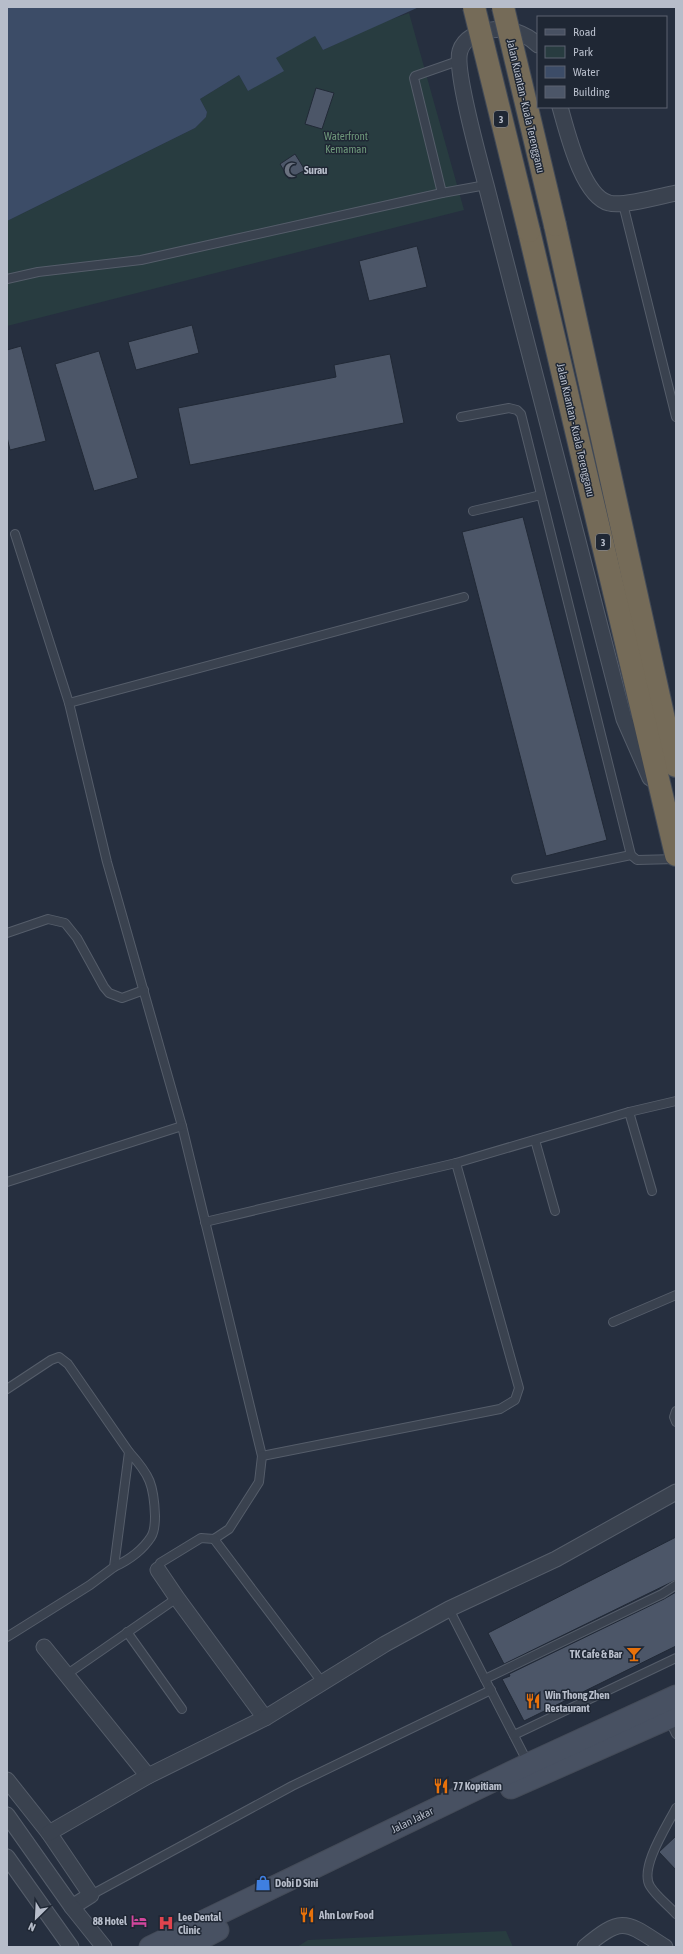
<svg xmlns="http://www.w3.org/2000/svg" width="683" height="1954" viewBox="0 0 683 1954" font-family="'Asap Condensed',sans-serif">
<rect width="100%" height="100%" fill="#262f3f"/>
<g fill="#283c40">
<path d="M409,13L464,210L7,326V221L195,128L206,117L207,112L200,99L239,75L248,91L276,58L315,35L323,50L381,23Z"/>
<path d="M506,1931L513,1947H297L308,1940Z"/>
</g>
<path fill="#3c4c67" d="M7,7H419L323,50L315,36L276,58L284,71L248,91L239,75L200,99L207,112L206,117L195,128L7,221Z"/>
<g fill="#4c5668" stroke="#212936">
<path d="M316,88L334,93L322,129L305,124Z"/>
<path d="M295,154L305,170L289,179L280,164Z"/>
<path d="M417,246L427,287L369,301L359,261Z"/>
<path d="M192,325L199,353L136,370L128,342Z"/>
<path d="M21,346L46,441L10,450L7,437V350Z"/>
<path d="M99,351L138,478L94,491L55,364Z"/>
<path d="M390,354L404,423L190,465L178,408L336,377L334,365Z"/>
<path d="M523,517L607,840L546,856L462,532Z"/>
<path d="M676,1537V1580L504,1664L488,1633Z"/>
<path d="M676,1592V1646L524,1721L502,1679L510,1676L509,1674L664,1599Z"/>
<path d="M676,1836V1870L659,1852Z"/>
</g>
<g fill="none" stroke-linecap="round" stroke-linejoin="round">
<defs>
<g id="lane">
<path d="M458,61L415,76L414,78L442,193L486,185"/>
<path d="M623,204L676,417"/>
<path d="M7,279L38,272L141,260L442,193"/>
<path d="M461,417L509,408L517,410L521,414L631,855L637,860L676,859"/>
<path d="M473,511L541,495"/>
<path d="M15,534L69,703L107,862L182,1126L262,1456L259,1482L229,1529L214,1539L201,1538L160,1563L158,1570"/>
<path d="M69,703L464,597"/>
<path d="M516,879L631,855"/>
<path d="M7,933L48,919L65,923L77,938L104,987L109,993L122,998L144,990"/>
<path d="M629,1112L652,1191"/>
<path d="M535,1140L555,1211"/>
<path d="M7,1182L182,1126"/>
<path d="M205,1222L456,1163L629,1112L676,1101"/>
<path d="M613,1322L676,1295"/>
<path d="M7,1389L51,1360L59,1357L68,1364L129,1452L114,1567L90,1585L7,1637"/>
<path d="M676,1411L674,1417L676,1422"/>
<path d="M262,1456L500,1409L515,1400L519,1388L456,1163"/>
<path d="M214,1539L322,1682"/>
<path d="M114,1567C129,1560 142,1551 151,1537C155,1531 155,1522 155,1516C154,1485 150,1475 129,1452"/>
<path d="M449,1609L528,1763"/>
<path d="M127,1632L182,1709"/>
<path d="M66,1675L177,1598"/>
<path d="M485,1679L662,1594L676,1585"/>
<path d="M669,1719L676,1734"/>
<path d="M514,1735L676,1658"/>
<path d="M676,1808C667,1826 639,1868 650,1886C656,1896 668,1905 676,1914"/>
<path d="M91,1895L292,1786L491,1690"/>
</g>
<g id="street">
<path d="M538,45C525,33 508,27 491,30C478,32 464,38 460,51C454,69 480,162 486,185L624,719L650,778"/>
<path d="M560,107C567,131 582,196 609,203C622,207 661,196 676,193"/>
<path d="M158,1570L177,1598L265,1718"/>
<path d="M44,1647L148,1776"/>
<path d="M7,1780L49,1833L91,1895L72,1907"/>
<path d="M7,1815L72,1907L104,1947"/>
<path d="M49,1833L148,1776L265,1718L385,1644L449,1609L556,1559L676,1492"/>
<path d="M7,1857L71,1947"/>
<path d="M585,1947C623,1915 626,1922 665,1947"/>
</g>
<g id="secondary">
<path d="M511,1788L676,1715"/>
<path d="M150,1947L528,1764L676,1696"/>
<path d="M185,1947L218,1930"/>
</g>
<g id="highway">
<path d="M555,225L668,737L676,766"/>
<path d="M529,231L676,855"/>
</g>
</defs>
<use href="#lane" stroke="#555d6a" stroke-width="10"/>
<use href="#street" stroke="#555d6a" stroke-width="17"/>
<use href="#secondary" stroke="#444b58" stroke-width="23"/>
<use href="#highway" stroke="#424a57" stroke-width="24"/>
<use href="#lane" stroke="#3a424f" stroke-width="8"/>
<use href="#street" stroke="#3a424f" stroke-width="15"/>
<use href="#secondary" stroke="#485162" stroke-width="21"/>
<use href="#highway" stroke="#756b58" stroke-width="22"/>
<defs>
<g id="highway-bridge">
<path d="M474,7L529,231"/>
<path d="M503,7L555,225"/>
</g>
</defs>
<use href="#highway-bridge" stroke="#424a57" stroke-width="24" stroke-linecap="butt"/>
<use href="#highway-bridge" stroke="#756b58" stroke-width="22"/>
</g>
<defs>
<symbol id="mosque-bare" viewBox="-9 -9 18 18"><path d="M3.5-4.9A6 6 0 1 0 3.5 4.9A5 5 0 1 1 3.5-4.9Z" fill="#6b7280" stroke="#1f2734" stroke-width="2.5" paint-order="stroke"/></symbol>
<symbol id="bar-bare" viewBox="-9 -9 18 18"><path d="M-6-5H6L.8 .8V4.5H3.5V6h-7V4.5H-.8V.8Z" fill="#e8710a" stroke="#1f2734" stroke-width="2.5" paint-order="stroke"/></symbol>
<symbol id="restaurant-bare" viewBox="-9 -9 18 18"><path d="M-5-6h1v4h1v-4h1v4h1v-4h1v5L-1.5 .5V6h-2V.5L-5-1ZM5-6V6H3V1.5H1.5Q1.5-4 5-6Z" fill="#e8710a" stroke="#1f2734" stroke-width="2.5" paint-order="stroke"/></symbol>
<symbol id="shop-bare" viewBox="-9 -9 18 18"><path d="M-5-2.5h2.3a2.7 3.5 0 0 1 5.4 0H5L5.5 6h-11ZM-1.5-2.5h3a1.5 2.3 0 0 0-3 0Z" fill="#3f7fe0" stroke="#1f2734" stroke-width="2.5" paint-order="stroke"/></symbol>
<symbol id="hotel-bare" viewBox="-9 -9 18 18"><path d="M-6-4.5h1.5V1H6V5H4.5V3h-9V5H-6ZM-4 0a1.8 1.8 0 1 1 3.6 0ZM.5 0V-2.5h3Q6-2.5 6 0Z" fill="#d1479c" stroke="#1f2734" stroke-width="2.5" paint-order="stroke"/></symbol>
<symbol id="hospital-bare" viewBox="-9 -9 18 18"><path d="M-5-5h3v3.5h4V-5h3V5h-3V1.5h-4V5h-3Z" fill="#e0444e" stroke="#1f2734" stroke-width="2.5" paint-order="stroke"/></symbol>
</defs>
<g fill-rule="evenodd">
<use href="#mosque-bare" x="281" y="159" width="22" height="22"/>
<use href="#bar-bare" x="623" y="1643" width="22" height="22"/>
<use href="#restaurant-bare" x="522" y="1690" width="22" height="22"/>
<use href="#restaurant-bare" x="430" y="1775" width="22" height="22"/>
<use href="#shop-bare" x="252" y="1872" width="22" height="22"/>
<use href="#restaurant-bare" x="296" y="1904" width="22" height="22"/>
<use href="#hotel-bare" x="128" y="1910" width="22" height="22"/>
<use href="#hospital-bare" x="155" y="1912" width="22" height="22"/>
</g>
<g text-anchor="middle" stroke-width="3" stroke-linejoin="round" paint-order="stroke">
<g fill="#1f2734" stroke="#89909d" stroke-width="1">
<rect x="494" y="111" width="14" height="16" rx="3"/>
<rect x="596" y="534" width="14" height="16" rx="3"/>
</g>
<g font-size="10" font-weight="bold" fill="#b7bdca">
<text x="501" y="123">3</text>
<text x="603" y="546">3</text>
</g>
<g font-size="11" fill="#b7bdca" stroke="#1f2734">
<text transform="translate(526 106) rotate(77)" y="4">Jalan Kuantan - Kuala Terengganu</text>
<text transform="translate(576 430) rotate(77)" y="4">Jalan Kuantan - Kuala Terengganu</text>
<text transform="translate(412 1820) rotate(-26)" y="4">Jalan Jakar</text>
</g>
<g font-size="11" fill="#6f997b" stroke="#1f2734">
<text x="346" y="140">Waterfront<tspan x="346" dy="13">Kemaman</tspan></text>
</g>
<g font-size="11" font-weight="bold" fill="#b7bdca" stroke="#1f2734" text-anchor="start">
<text x="304" y="174">Surau</text>
<text x="622" y="1658" text-anchor="end">TK Cafe &amp; Bar</text>
<text x="545" y="1699">Win Thong Zhen<tspan x="545" dy="13">Restaurant</tspan></text>
<text x="453" y="1790">77 Kopitiam</text>
<text x="275" y="1887">Dobi D Sini</text>
<text x="319" y="1919">Ahn Low Food</text>
<text x="178" y="1921">Lee Dental<tspan x="178" dy="13">Clinic</tspan></text>
<text x="127" y="1925" text-anchor="end">88 Hotel</text>
</g>
</g>
<rect width="683" height="1954" fill="none" stroke="#b7bdca" stroke-width="16"/>
<rect x="537" y="16" width="130" height="92" fill="#1f2734" stroke="#5c6370"/>
<rect x="545" y="29" width="20" height="6" fill="#485162" stroke="#5c6370"/>
<text x="573" y="36" font-size="12" fill="#b7bdca">Road</text>
<rect x="545" y="46" width="20" height="12" fill="#283c40" stroke="#5c6370"/>
<text x="573" y="56" font-size="12" fill="#b7bdca">Park</text>
<rect x="545" y="66" width="20" height="12" fill="#3c4c67" stroke="#5c6370"/>
<text x="573" y="76" font-size="12" fill="#b7bdca">Water</text>
<rect x="545" y="86" width="20" height="12" fill="#4c5668" stroke="#5c6370"/>
<text x="573" y="96" font-size="12" fill="#b7bdca">Building</text>
<g transform="translate(36 1918) rotate(204)" stroke="#1f2734" stroke-width="3" paint-order="stroke">
<path d="M0-3L7 15L0 10L-7 15Z" fill="#b7bdca"/>
<text y="-6" font-size="11" font-weight="bold" text-anchor="middle" fill="#b7bdca">N</text>
</g>
</svg>
